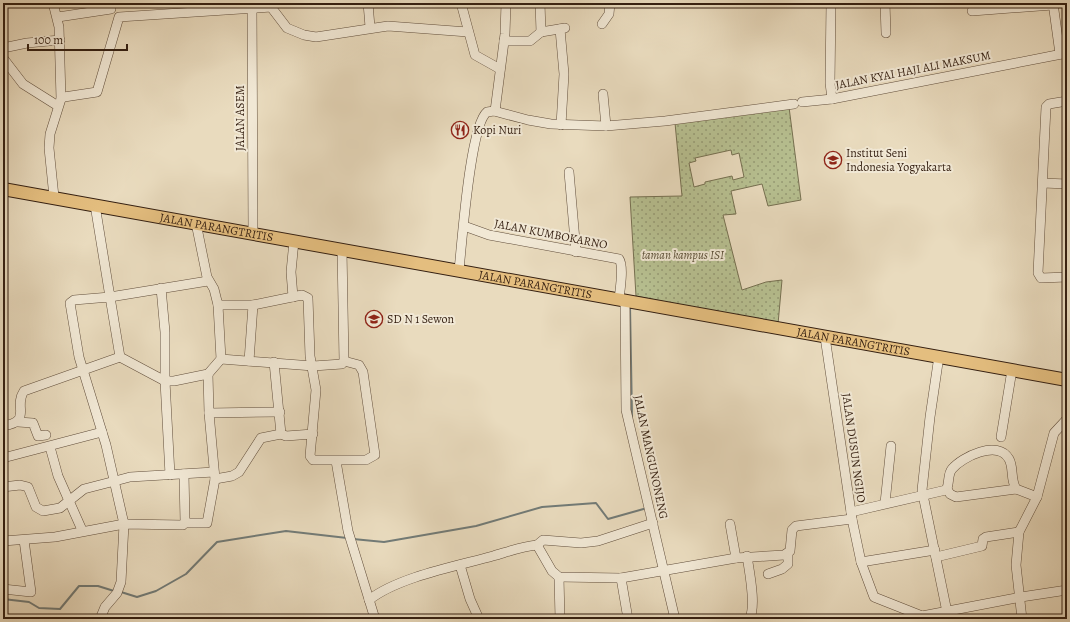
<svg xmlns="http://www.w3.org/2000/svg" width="1070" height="622" viewBox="0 0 1070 622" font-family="Alegreya,serif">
<defs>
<pattern id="park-dots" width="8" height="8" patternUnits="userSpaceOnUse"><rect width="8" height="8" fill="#b7c091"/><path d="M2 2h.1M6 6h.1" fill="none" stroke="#969b75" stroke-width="1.8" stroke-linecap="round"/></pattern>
</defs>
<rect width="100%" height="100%" fill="#e9dbbe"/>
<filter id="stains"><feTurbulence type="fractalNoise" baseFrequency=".005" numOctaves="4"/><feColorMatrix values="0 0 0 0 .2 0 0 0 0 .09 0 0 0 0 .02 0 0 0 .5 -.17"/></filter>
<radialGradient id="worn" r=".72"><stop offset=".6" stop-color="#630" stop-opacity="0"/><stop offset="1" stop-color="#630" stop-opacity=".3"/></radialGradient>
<path fill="#b7c091" stroke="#767051" d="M184,3H246V5L184,10Z"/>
<path fill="url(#park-dots)" stroke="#767051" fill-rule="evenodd" d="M789,107L801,200L768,206L762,184L731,191L736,214L723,215L742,290L766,282L782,280L778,324L636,296L630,197L682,196L675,123ZM731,150L732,155L739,153L744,177L733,180L732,176L705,182V184L694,187L689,163L696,161L695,158Z"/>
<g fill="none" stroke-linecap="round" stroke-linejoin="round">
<g stroke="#727b77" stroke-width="2">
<path d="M630,306L632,417"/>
<path d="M353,539L384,542L476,526L542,507L596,503L608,519L647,508"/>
<path d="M121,592L137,597L156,591L186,574L217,542L286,531L347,538"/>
<path d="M3,599L29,602L39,608L60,609L79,586H98L114,591"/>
</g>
<defs>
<g id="minor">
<path d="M53,3L59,27L61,99"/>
<path d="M252,3L253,234"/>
<path d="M368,3L370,27"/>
<path d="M461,3L475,55L500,69"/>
<path d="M540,3L541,32L565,28"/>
<path d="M831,3L830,83L832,99"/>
<path d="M885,3L886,33"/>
<path d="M1053,3L1060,54"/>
<path d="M271,7L287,28L304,35L316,37L388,26L468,32"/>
<path d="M972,11L1053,5"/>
<path d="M58,17L111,9"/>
<path d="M602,24L609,14L610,3"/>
<path d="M560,29L564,74L561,125"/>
<path d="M504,41H530L541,32"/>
<path d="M3,48L27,43L60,40"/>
<path d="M3,58L23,84L58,106"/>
<path d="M603,94L606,126"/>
<path d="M1067,101L1049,104L1046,107L1038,273L1041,278L1067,277"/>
<path d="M802,102L832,99L1067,53"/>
<path d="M495,111L505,34L506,3"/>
<path d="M569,172L576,252"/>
<path d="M1043,183L1067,184"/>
<path d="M54,197L49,148L50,134L61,99L64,97L97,92L119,17L271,7"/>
<path d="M95,205L110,297L208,281"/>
<path d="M464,226L489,235L619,259C624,266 620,290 619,299"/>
<path d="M459,270C462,243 470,125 487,112L494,111L528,120L551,124L606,126L665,121L794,104"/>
<path d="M161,288L165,332V381L170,475"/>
<path d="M293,297L291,272L294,241"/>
<path d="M625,301L626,410L675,619"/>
<path d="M218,305H253L302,295L308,298L310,356L316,390L310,456L313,460H366L375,455L363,372L359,365L344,361"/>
<path d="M825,337L852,519L861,562L874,597L922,616L1021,597L1067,590"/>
<path d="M939,356L930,417L922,490L947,612"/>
<path d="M221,359L313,366L342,364L344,361L342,250"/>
<path d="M249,361L253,305"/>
<path d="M274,362L281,434L286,436L313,434"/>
<path d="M209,413L280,412"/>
<path d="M18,422L33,423L38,436L46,435"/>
<path d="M3,426C33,421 13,407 24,391L120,357"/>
<path d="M1001,437L1012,370"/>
<path d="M50,447L58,476L82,530"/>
<path d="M3,458L102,432"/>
<path d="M336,461L348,531L375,619"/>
<path d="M215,479L232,476L239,472L261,438L281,434"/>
<path d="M3,487L20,485L28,487L36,507L43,511L60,508L84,489L115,481L130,477L214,472"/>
<path d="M947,489L950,494L956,497L1016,489"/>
<path d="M885,503L891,446"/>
<path d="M851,512L946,490C950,484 947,475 952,469C962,457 998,439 1009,459C1014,468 1010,478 1016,489L1037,497"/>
<path d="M185,523H207L215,479L209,413L208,374"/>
<path d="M730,524L736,558"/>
<path d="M3,541L55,537L124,524L183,525L185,522L184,474"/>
<path d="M537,545L552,571L559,577L621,578L736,558L784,555L790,551L792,530L796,526L852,519"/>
<path d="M747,556C749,570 757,608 749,619"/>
<path d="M936,557L982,546L983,539L986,537L1019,532"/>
<path d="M861,562L935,550"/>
<path d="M460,565L470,599L479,619"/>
<path d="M768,574L782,569L788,564V554"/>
<path d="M559,577L560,619"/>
<path d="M621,578L628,619"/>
<path d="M3,589L31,592L24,540"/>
<path d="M369,600C398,577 457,566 493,556C507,552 523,546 537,545L543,540L581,543L598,541L653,523"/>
<path d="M100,619L105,607L117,593L121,582L124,524L106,445L79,357L70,303L74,300L110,297L120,357L165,381H174L208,374L221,359L218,305L214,289L207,277L196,223"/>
<path d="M1022,619L1016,565L1019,532L1037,497L1054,433L1067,419"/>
</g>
<g id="major">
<path id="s1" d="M3,189L1067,380"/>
</g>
</defs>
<use href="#minor" stroke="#614e3c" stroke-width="10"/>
<use href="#major" stroke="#341f11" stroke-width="14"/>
<use href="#minor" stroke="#f1e8d5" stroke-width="9"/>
<use href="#major" stroke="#e4be7f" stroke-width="12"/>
</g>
<defs>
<symbol id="restaurant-ring" viewBox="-11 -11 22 22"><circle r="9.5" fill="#f1e8d5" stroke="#8f2418" stroke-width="1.5"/><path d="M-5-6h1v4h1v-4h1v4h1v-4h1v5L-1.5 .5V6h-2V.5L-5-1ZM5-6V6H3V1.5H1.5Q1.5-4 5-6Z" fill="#8f2418"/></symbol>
<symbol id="university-ring" viewBox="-11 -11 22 22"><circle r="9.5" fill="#f1e8d5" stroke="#8f2418" stroke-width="1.5"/><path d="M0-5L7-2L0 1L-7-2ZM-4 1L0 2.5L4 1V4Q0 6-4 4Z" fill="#8f2418"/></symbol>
<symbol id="school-ring" viewBox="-11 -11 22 22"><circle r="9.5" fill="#f1e8d5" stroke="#8f2418" stroke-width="1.5"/><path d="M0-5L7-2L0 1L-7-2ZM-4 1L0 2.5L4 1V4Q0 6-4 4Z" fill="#8f2418"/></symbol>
</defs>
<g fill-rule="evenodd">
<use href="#restaurant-ring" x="450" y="120" width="20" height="20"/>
<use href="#university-ring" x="823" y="150" width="20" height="20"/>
<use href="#school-ring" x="364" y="309" width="20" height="20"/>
</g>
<g text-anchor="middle" stroke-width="4" stroke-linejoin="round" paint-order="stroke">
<g font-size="12" fill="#341f11" stroke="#f1e8d5">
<text transform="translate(913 70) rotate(-11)" y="4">JALAN KYAI HAJI ALI MAKSUM</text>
<text transform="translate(240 118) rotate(-90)" y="4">JALAN ASEM</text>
<text dy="4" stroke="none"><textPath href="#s1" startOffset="217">JALAN PARANGTRITIS</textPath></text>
<text transform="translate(551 234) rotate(11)" y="4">JALAN KUMBOKARNO</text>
<text dy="4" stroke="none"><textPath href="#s1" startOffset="541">JALAN PARANGTRITIS</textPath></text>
<text dy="4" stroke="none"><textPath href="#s1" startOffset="864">JALAN PARANGTRITIS</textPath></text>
<text transform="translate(854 448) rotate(82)" y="4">JALAN DUSUN NGIJO</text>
<text transform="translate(651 457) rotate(78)" y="4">JALAN MANGUNONENG</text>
</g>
<g font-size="12" fill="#341f11" stroke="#f1e8d5" text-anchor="start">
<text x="473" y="134">Kopi Nuri</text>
<text x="846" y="157">Institut Seni<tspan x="846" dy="14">Indonesia Yogyakarta</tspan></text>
<text x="387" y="323">SD N 1 Sewon</text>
</g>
<g font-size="12" font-style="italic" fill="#5b4f37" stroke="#f1e8d5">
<text x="683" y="259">taman kampus ISI</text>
</g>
</g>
<rect width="1070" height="622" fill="none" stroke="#e9dbbe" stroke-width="16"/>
<rect x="4" y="4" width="1062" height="614" fill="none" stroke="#341f11" stroke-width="2"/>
<rect x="8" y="8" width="1054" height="606" fill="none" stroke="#341f11"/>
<path d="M28 44v6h99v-6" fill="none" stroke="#341f11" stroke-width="2"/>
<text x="34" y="44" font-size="12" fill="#341f11" stroke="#f1e8d5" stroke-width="3" paint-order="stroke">100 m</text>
<rect width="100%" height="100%" filter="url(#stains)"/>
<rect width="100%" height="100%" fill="url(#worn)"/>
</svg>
